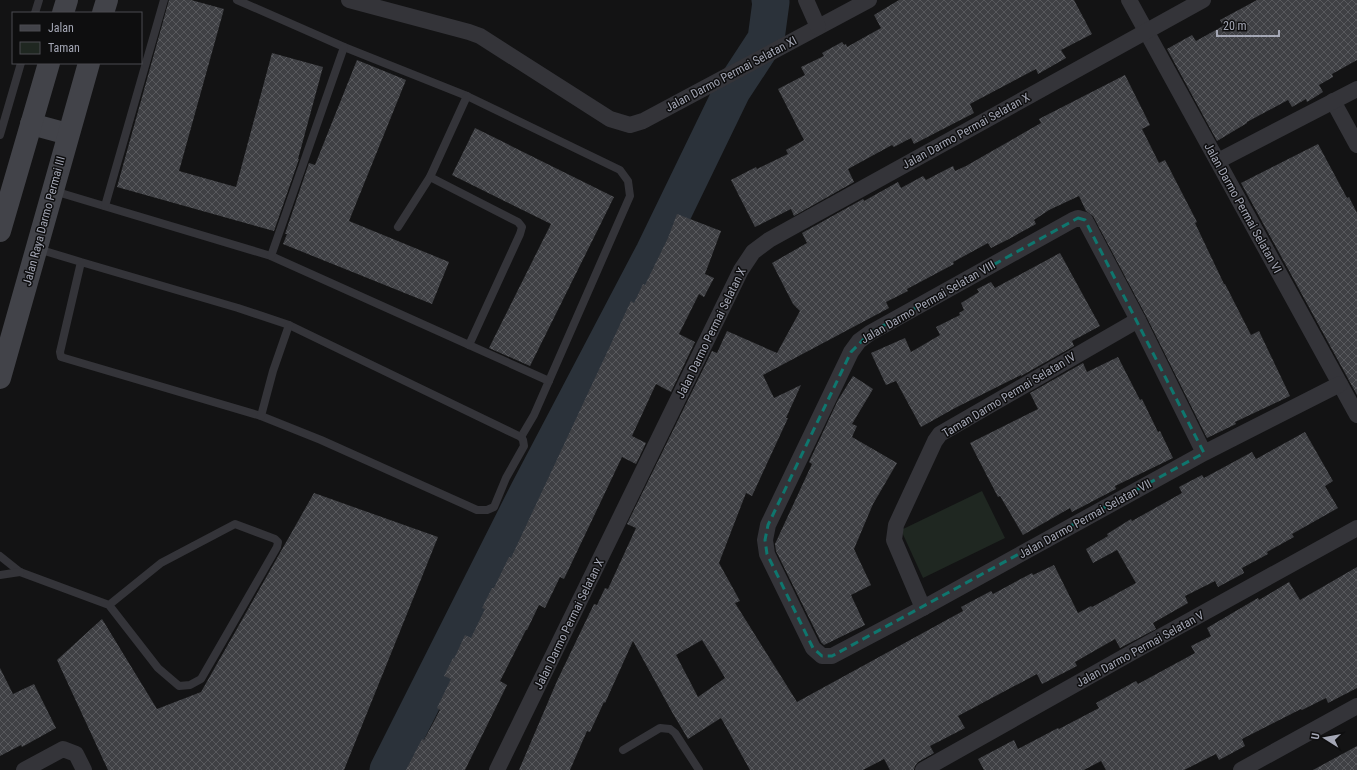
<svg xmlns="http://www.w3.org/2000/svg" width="1357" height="770" viewBox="0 0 1357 770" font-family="'Roboto Condensed',sans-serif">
<defs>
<pattern id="building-cross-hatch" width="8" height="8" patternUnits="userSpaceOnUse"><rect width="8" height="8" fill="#3f4044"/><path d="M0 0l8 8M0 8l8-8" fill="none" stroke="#58595d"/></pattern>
</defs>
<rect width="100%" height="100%" fill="#131314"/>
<path fill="#1f2721" d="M982,491L1005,538L923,578L901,530Z"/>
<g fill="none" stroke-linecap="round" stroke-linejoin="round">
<path stroke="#2b323a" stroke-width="37" d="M388,770L529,490L654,252L732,91L766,39L771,2L770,0"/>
</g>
<g fill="url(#building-cross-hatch)" fill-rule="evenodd">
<path d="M169,0H191L224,9L179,171L236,187L272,53L323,67L298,159H299L274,231L117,187Z"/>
<path d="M899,0H1074L1092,34L1061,50L1066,58L1038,74L1036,69L970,104L974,113L914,144L911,138L894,147L892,145L848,169L854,182L794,216L791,209L755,227L731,180L756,167L757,169L788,154L786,150L804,140L778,89L805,75L801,67L824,56L822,53L842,42L844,45L846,44L847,47L881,28L874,15Z"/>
<path d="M1257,0H1357V60L1332,74L1333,77L1319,85L1323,92L1307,102L1306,99L1292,107L1288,100L1247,122V123L1217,141L1167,49L1192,35L1196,41L1223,26L1220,20Z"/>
<path d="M357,60L406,80L349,221L449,262L432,304L283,244L287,234H285L309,163L315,165Z"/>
<path d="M1125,75L1150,125L1142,129L1159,163L1165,160L1197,222L1195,223L1224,284H1225L1251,335L1259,331L1290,396L1235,422L1236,424L1207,438L1146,316L1093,216L1086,211L1079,196L1049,210L1034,220L1036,224L1009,239L991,248L988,243L953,262L954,264L907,289L908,291L886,302L889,308L763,375L774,398L801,385L786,418H788L752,496L746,493L719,563L740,601L735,603L797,702L963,611L961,607L991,591L993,594L1032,573L1033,575L1054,565L1078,613L1091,606L1092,607L1136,583L1117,550L1093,563L1086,549L1108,536L1107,534L1131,519L1132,521L1182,493L1179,487L1202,475L1204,478L1252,452L1256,459L1305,432L1333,481L1325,486L1338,508L1292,534L1294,537L1267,552L1268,554L1242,568L1244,573L1218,587L1215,581L1185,596L1188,603L1153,623L1156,629L1120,648L1115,639L1075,662L1077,666L1042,684L1037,674L958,716L965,728L930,746L934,753L918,762L915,766L914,770H890L884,759L863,770H750L721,718L688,739L672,712L633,641L605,703L604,702L590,732L587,731L570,770H519L557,681L594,604L597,605L605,588L608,589L636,528L627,524L712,351L717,353L727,331L777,353L800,311L793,304L772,263L807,243L802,233L863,199L864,201L898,182L901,188L923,176L926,180L953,166L955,171L966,166L1041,123L1039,119ZM702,640L725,678L698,697L676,655Z"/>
<path d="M475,128L614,197L530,366L489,348L551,224L452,175Z"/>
<path d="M1318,144L1347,198L1349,197L1357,213V395L1241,183Z"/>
<path d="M677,214L721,231L705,274L714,278L704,297L699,294L679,334L695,342L671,392L656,384L632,436L646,443L636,464L622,457L564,579L560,577L545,608L539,605L527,630H526L500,681L507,685L465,770H406L422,739L424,740L440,710L437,708L451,679L444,676L453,658L454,659L465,635L471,638L485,609L482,608L492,588H494L509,557L511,558L631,301L634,303L643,284L645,285L668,238Z"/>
<path d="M1060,253L1100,326L1072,341L1074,346L1021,376V375L955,408L921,427L896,381L886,385L871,353L905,338L911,352L940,335L936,327L960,315L959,313L964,310L961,303L979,292L977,289L991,282L995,288Z"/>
<path d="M1118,357L1140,400L1142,399L1158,432L1160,431L1173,458L1115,486L1116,489L1072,512L1070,508L1023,535L1000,496L998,497L970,443L1038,409L1030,393L1083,363L1087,372Z"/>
<path d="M853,376L873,389L852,424L857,426L852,437L897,463L873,504L854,549L871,585L851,595L865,625L824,645L821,642L776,551L775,544L812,464L809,462L838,400Z"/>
<path d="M314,493L438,537L344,770H108L57,660L102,619L157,709L201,692Z"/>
<path d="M1357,567V688L1328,703L1326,698L1302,710L1301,709L1242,739L1245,746L1219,760L1216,754L1184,770H1106L1101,761L1084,770H984L978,759L1014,740L1018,749L1058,728L1059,729L1099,708L1096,703L1136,681L1138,684L1195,653L1191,646L1211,636L1207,628L1258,598L1259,600L1289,582L1300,600Z"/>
<path d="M0,668L13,694L34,684L56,728L22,747L21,745L0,756Z"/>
<path d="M1357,746V770H1313Z"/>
</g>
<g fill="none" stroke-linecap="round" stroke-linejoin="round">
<g stroke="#343439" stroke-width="8">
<path d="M237,0L344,47L467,96L620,170L628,181L630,196L534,415L521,437"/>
<path d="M35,13L39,0"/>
<path d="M0,135L21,63"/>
<path d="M430,177L518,222L522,227L520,234L469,345"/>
<path d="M54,191L271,256L549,381"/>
<path d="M105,206L164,0"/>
<path d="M398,227L430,177L467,96"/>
<path d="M38,249L81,262L60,352L61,357L261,416L321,440L477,510H487L494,507L506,478L524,446L523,440L521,437L289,325L238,308L81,262"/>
<path d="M271,256L344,47"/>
<path d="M261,416L273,371L289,325"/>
<path d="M0,556L20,572L109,605L158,668L179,686L190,685L201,679L277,547L278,542L275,539L235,524L161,563L109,605"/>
<path d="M0,575L20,572"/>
<path d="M623,750L660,728L670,729L675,733L699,770"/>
</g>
<g stroke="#343439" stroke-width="16">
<path d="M349,0L469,32L480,36L610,119L630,125L643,121L869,0"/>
<path d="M806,0L818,27"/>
<path d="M1129,0L1357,415"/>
<path d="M1333,101L1357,145"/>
<path d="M1218,161L1357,89"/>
<path d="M1204,453L1138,320L1085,220L1078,218L1073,220L870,333L859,341L851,352L768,525L765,540L767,554L813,648L822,656H832L923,608L1204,453L1340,384"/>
<path d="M923,608L894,540L896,525L935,441L940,434L1138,320"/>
<path d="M24,770L63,749L76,754L84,770"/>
<path d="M497,770L741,270L753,252L769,240L1203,0"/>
<path d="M923,770L1131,653L1357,528"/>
<path d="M1241,770L1357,706"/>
</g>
<g stroke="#424349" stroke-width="22">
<path d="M63,13L67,0"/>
<path d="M103,13L107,0"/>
<path d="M31,124L68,134"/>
<path d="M0,231L49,63"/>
<path d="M0,378L89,63"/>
</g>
</g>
<path fill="none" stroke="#0f766e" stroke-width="3" stroke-dasharray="8 5" stroke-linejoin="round" d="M1078,218L1085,220L1204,453L832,656H822L813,648L767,554L765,540L768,525L851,352L870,333Z"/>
<g text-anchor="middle" stroke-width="3" stroke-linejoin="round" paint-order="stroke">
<g font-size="12" fill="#a4a7b5" stroke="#0e0e0f">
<text transform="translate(731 74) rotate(-28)" y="4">Jalan Darmo Permai Selatan XI</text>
<text transform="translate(966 131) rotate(-29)" y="4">Jalan Darmo Permai Selatan X</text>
<text transform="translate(1243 208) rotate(61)" y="4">Jalan Darmo Permai Selatan VI</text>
<text transform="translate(44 221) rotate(-75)" y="4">Jalan Raya Darmo Permai III</text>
<text transform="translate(928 302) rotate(-30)" y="4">Jalan Darmo Permai Selatan VIII</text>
<text transform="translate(711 333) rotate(-64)" y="4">Jalan Darmo Permai Selatan X</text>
<text transform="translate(1009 395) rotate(-31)" y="4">Taman Darmo Permai Selatan IV</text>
<text transform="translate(1085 519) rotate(-29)" y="4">Jalan Darmo Permai Selatan VII</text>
<text transform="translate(569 624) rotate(-64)" y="4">Jalan Darmo Permai Selatan X</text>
<text transform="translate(1140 649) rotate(-29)" y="4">Jalan Darmo Permai Selatan V</text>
</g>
</g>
<rect x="12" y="12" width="130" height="52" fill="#0e0e0f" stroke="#4a4b51"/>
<rect x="20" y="25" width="20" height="6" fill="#424349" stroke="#4a4b51"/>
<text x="48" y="32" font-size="12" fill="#a4a7b5">Jalan</text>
<rect x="20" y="42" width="20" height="12" fill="#1f2721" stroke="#4a4b51"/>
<text x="48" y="52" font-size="12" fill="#a4a7b5">Taman</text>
<g transform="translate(1325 738) rotate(281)" stroke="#0e0e0f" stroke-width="3" paint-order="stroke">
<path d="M0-3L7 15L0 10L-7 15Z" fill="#a4a7b5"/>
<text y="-6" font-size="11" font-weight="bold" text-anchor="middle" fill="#a4a7b5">U</text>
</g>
<path d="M1217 30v6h62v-6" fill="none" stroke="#a4a7b5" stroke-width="2"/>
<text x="1223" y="30" font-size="12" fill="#a4a7b5" stroke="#0e0e0f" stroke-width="3" paint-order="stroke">20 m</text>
</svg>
